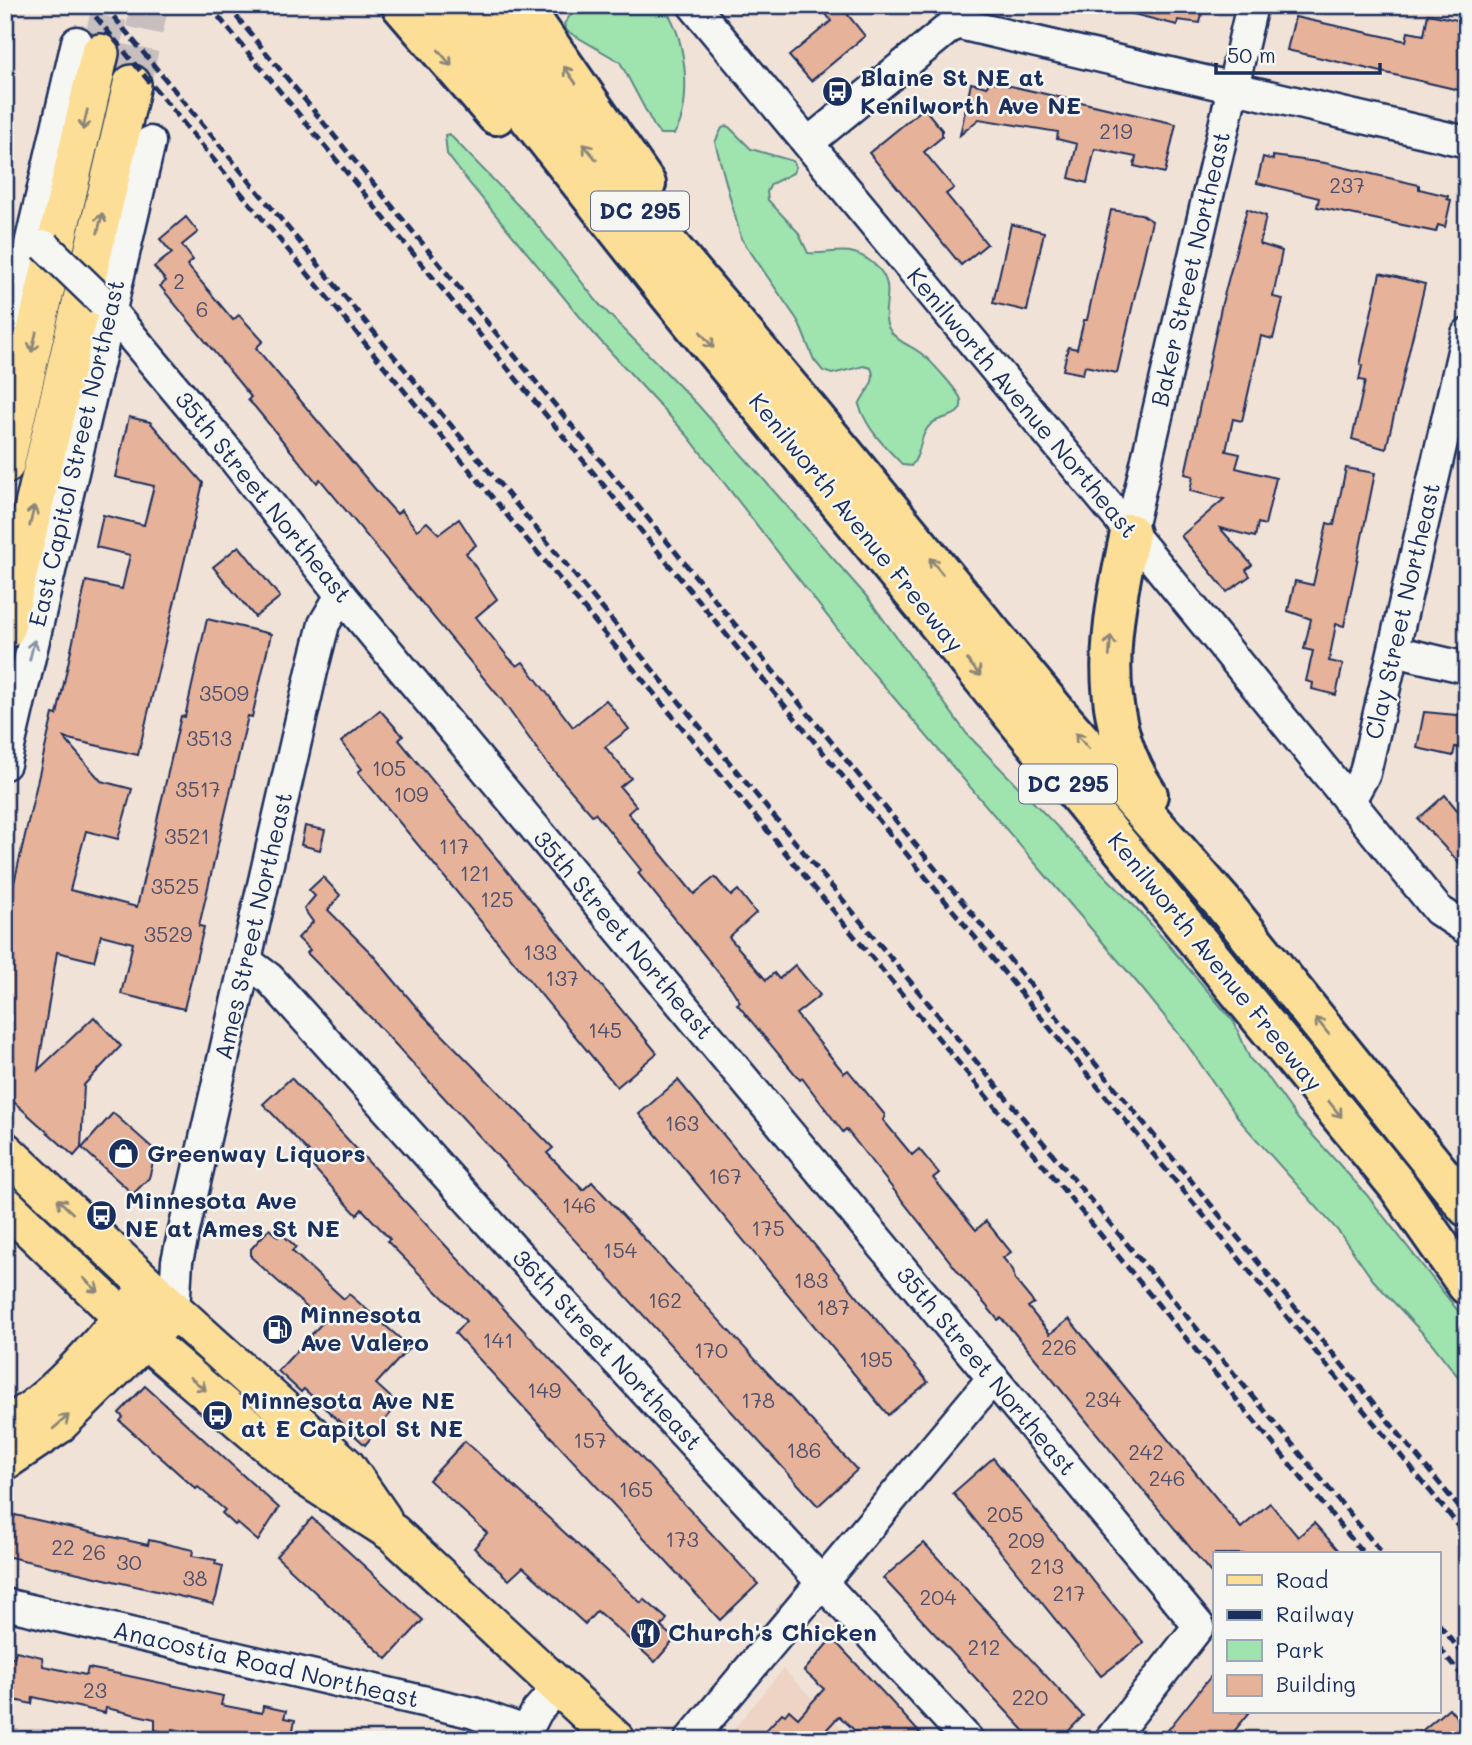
<svg xmlns="http://www.w3.org/2000/svg" width="1472" height="1745" viewBox="0 0 1472 1745" font-family="Mali,sans-serif">
<rect width="100%" height="100%" fill="#f1e2d7"/>
<filter id="ink" filterUnits="userSpaceOnUse"><feTurbulence type="fractalNoise" baseFrequency=".0143" numOctaves="2"/><feDisplacementMap in="SourceGraphic" scale="14" xChannelSelector="R" yChannelSelector="G"/><feConvolveMatrix kernelMatrix="1 2 1 2 8 2 1 2 1" color-interpolation-filters="sRGB"/></filter>
<g filter="url(#ink)">
<path fill="#eed4c4" d="M783,1669L854,1740H725Z"/>
<g fill="#9fe3af" stroke="#5d8986" stroke-width="2">
<path d="M573,5H661C686,27 694,107 674,134H660L654,126L620,62L567,31L564,24L575,9Z"/>
<path d="M728,126L751,149L793,161L796,167L793,173L771,184L767,192L768,200L798,232L808,253C832,255 847,244 870,261C903,285 877,307 889,329C896,342 913,346 923,355C930,360 960,393 961,400C964,419 941,415 931,424C918,436 923,453 911,466L903,465C885,447 868,431 859,405C864,392 878,382 871,368L864,366L832,374L823,371L814,360L798,321L741,238L715,142L722,128Z"/>
<path d="M449,134L536,224L599,304L698,405L867,597L967,734L1143,915L1234,1022L1250,1059L1270,1080L1298,1119L1366,1194L1462,1316L1467,1325V1388L1430,1341L1373,1280L1339,1232L1241,1122L1183,1039L1140,986L860,658L687,435L595,335L466,179L447,154L445,135Z"/>
</g>
<g fill="#e6b299" stroke="#1b2f5e" stroke-width="2">
<path d="M837,5H840L865,36L811,81L789,56L831,21L826,14Z"/>
<path d="M1125,5H1204L1200,23L1178,20L1177,25L1125,12Z"/>
<path d="M1428,14L1467,22V85L1461,84L1459,90L1287,50L1295,17L1406,41L1408,32L1424,35Z"/>
<path d="M989,81L1176,124L1165,173L1134,166L1136,157L1095,149L1087,183L1069,178L1077,144L1057,139L1058,132L979,119L960,135L971,83L987,87Z"/>
<path d="M924,108L942,130V137L924,152L954,188L946,194L987,244L961,265L869,153Z"/>
<path d="M1273,156L1325,163L1419,185V189L1448,196L1447,199L1451,200L1445,227L1438,225L1436,232L1317,207L1319,198L1257,183L1263,157L1273,160Z"/>
<path d="M1247,209L1266,216L1260,244L1282,251L1273,297L1283,299L1273,339L1261,336L1242,421L1233,419L1226,451L1240,454L1236,468L1276,478L1265,525L1258,523L1255,537L1220,528L1252,565L1246,570L1250,576L1227,592L1181,536L1224,499L1190,491L1193,476L1185,474L1222,303Z"/>
<path d="M1111,210L1141,214L1152,221L1117,373L1085,366L1083,374L1063,370L1068,347L1077,349L1084,320H1087Z"/>
<path d="M186,217L198,232L182,245L193,260L187,265L233,320L239,315L263,341L256,348L381,496L397,514L401,510L417,530L427,522L439,534L459,519L476,545L466,553L497,599L476,617L508,657L517,666L523,662L573,727L606,700L629,729L605,747L631,778L620,787L636,806L628,813L694,894L715,877L731,896L738,890L756,913L729,937L766,980L774,973L779,979L795,965L820,995L796,1014L844,1073L848,1070L885,1115L883,1120L912,1155L919,1149L939,1173L933,1178L976,1230L986,1221L1011,1252L1003,1258L1013,1270L1015,1280L1034,1303L1028,1307L1050,1334L1069,1319L1241,1528L1270,1503L1298,1537L1314,1523L1342,1554H1215V1578L1012,1330L1001,1318L998,1320L960,1274L846,1129L843,1132L802,1078L800,1080L737,1004L740,1002L731,988L638,873L641,870L629,855L595,813L592,815L547,763L501,699L320,479L317,483L255,407L248,400L251,397L160,286L166,281L154,267L172,253L160,239Z"/>
<path d="M1011,224L1044,232L1027,311L993,303Z"/>
<path d="M1380,273L1425,284L1386,449L1352,439L1365,381L1359,380L1362,366L1360,365Z"/>
<path d="M129,417L150,422L203,483L138,755L64,738L101,781L132,789L118,839L86,831L70,890L137,907L181,716L185,717L207,619L271,634L252,717L248,716L199,926L204,927L184,1009L121,994L133,943L101,935L94,961L57,952L38,1070L94,1017L121,1046L84,1085L81,1148L74,1156L5,1094V922L53,714L57,715L86,581L122,589L130,555L96,547L103,515L144,525L154,486L115,477Z"/>
<path d="M1346,468L1375,473L1344,626L1336,624L1329,661L1343,664L1336,695L1312,689L1313,683L1306,681L1313,651L1304,649L1311,619L1288,611L1295,581L1313,585L1327,523L1334,525Z"/>
<path d="M239,546L280,597L255,617L213,567Z"/>
<path d="M380,710L403,736L399,740L657,1053L617,1087L358,772L362,769L341,742Z"/>
<path d="M1424,712L1467,716V749L1455,747L1453,756L1417,748Z"/>
<path d="M1445,795L1467,822V871L1418,819Z"/>
<path d="M305,826L325,830L320,850L301,845Z"/>
<path d="M323,877L340,895L328,910L372,954L423,1015L553,1148L547,1153L583,1190L592,1182L857,1470L818,1506L374,1021L307,953L310,950L298,938L313,922L304,909L315,896L309,890Z"/>
<path d="M291,1078L758,1584L720,1620L455,1333L466,1321L387,1241L390,1239L362,1209L357,1215L303,1156L309,1152L263,1104Z"/>
<path d="M678,1080L928,1382L888,1415L639,1114Z"/>
<path d="M113,1113L156,1151L149,1178L133,1194L82,1148Z"/>
<path d="M269,1229L278,1237L282,1234L296,1247L292,1251L344,1299L349,1294L410,1347L376,1384L398,1404L365,1445L304,1389L301,1392L278,1371L323,1322L251,1257V1249Z"/>
<path d="M145,1386L279,1508L258,1541L237,1523L235,1525L222,1513L225,1510L198,1487L196,1489L120,1421L123,1417L119,1413Z"/>
<path d="M465,1441L641,1603L644,1599L667,1619L661,1627L675,1639L655,1662L597,1611L585,1624L523,1567L509,1580L474,1548L487,1533L429,1480Z"/>
<path d="M993,1458L1144,1643L1101,1676L953,1493Z"/>
<path d="M15,1515L148,1545L149,1540L193,1550L192,1556L216,1560L215,1564L223,1566L216,1598L213,1604L5,1556V1516L14,1518Z"/>
<path d="M312,1518L423,1620L387,1659L276,1556Z"/>
<path d="M924,1543L1083,1716L1060,1740H1033L883,1578Z"/>
<path d="M832,1638L890,1700L926,1740H865L839,1716L817,1740H757L782,1713L785,1715L789,1710L798,1718L824,1689L804,1671Z"/>
<path d="M16,1651L42,1657L43,1666L86,1675L88,1668L124,1675L223,1696L221,1705L262,1713L263,1706L286,1711L284,1718L295,1720L291,1740H228L173,1729L172,1734L155,1730V1719L106,1708L105,1713L33,1697L32,1704L5,1698V1683L11,1657L14,1658Z"/>
<path d="M1215,1671V1712H1250L1227,1740H1160Z"/>
<path d="M1449,1708L1467,1730V1740H1411Z"/>
</g>
<g fill="none" stroke-linecap="round" stroke-linejoin="round">
<g stroke="#c6bebf" stroke-width="37" stroke-dasharray="37 18" stroke-linecap="butt">
<path d="M100,53L111,5"/>
<path d="M132,84L150,5"/>
</g>
<defs>
<g id="minor">
<path d="M693,5L1156,563L1438,910L1467,929"/>
<path d="M955,23L1467,142"/>
<path d="M808,143L955,23L959,5"/>
<path d="M102,301L235,460L341,595L1199,1626L1110,1740"/>
<path d="M5,352L77,42"/>
<path d="M1130,533L1252,5"/>
<path d="M1394,651L1467,668"/>
<path d="M5,764L150,142"/>
<path d="M1349,802L1365,773L1467,334"/>
<path d="M246,961L269,978L513,1249L968,1740"/>
<path d="M174,1310L177,1261L312,671L324,624L341,595"/>
<path d="M5,1604L474,1713L525,1731"/>
<path d="M522,1740L537,1711L559,1686"/>
<path d="M690,1740L993,1378"/>
</g>
<g id="major">
<path d="M5,465L100,53"/>
<path d="M5,630L132,84"/>
<path d="M5,1151L174,1310L346,1466L382,1518"/>
<path d="M5,1205L146,1340L307,1478L393,1533L616,1740"/>
<path d="M5,1427C61,1395 97,1345 140,1298"/>
<path d="M5,1461L57,1426L161,1324"/>
</g>
<g id="highway">
<path d="M401,5L496,115"/>
<path d="M440,5L663,287L1397,1185L1467,1285"/>
<path d="M481,5L565,122L808,410L1057,713L1223,903L1467,1207"/>
<path d="M522,5L646,184"/>
<path d="M1130,533C1111,622 1093,714 1148,795"/>
</g>
</defs>
<use href="#minor" stroke="#1b2f5e" stroke-width="35"/>
<use href="#major" stroke="#1b2f5e" stroke-width="42"/>
<use href="#highway" stroke="#1b2f5e" stroke-width="44"/>
<use href="#minor" stroke="#f6f6f2" stroke-width="30"/>
<use href="#major" stroke="#fcde96" stroke-width="37"/>
<use href="#highway" stroke="#fcde96" stroke-width="38"/>
<g stroke="#1b2f5e" stroke-width="5" stroke-dasharray="10 5" stroke-linecap="butt">
<path d="M86,5L1364,1554"/>
<path d="M104,5L1383,1554"/>
<path d="M209,5L1467,1536"/>
<path d="M227,5L1467,1517"/>
<path d="M1439,1624L1467,1659"/>
<path d="M1439,1647L1467,1682"/>
</g>
<defs>
<path id="minor-bridge" d="M45,246L102,301"/>
</defs>
<use href="#minor-bridge" stroke="#1b2f5e" stroke-width="35" stroke-linecap="butt"/>
<use href="#minor-bridge" stroke="#f6f6f2" stroke-width="30"/>
</g>
<defs><path id="oneway-shaft" d="M-6 0H5M1.5-3L5.5 0L1.5 3" fill="none" stroke-width="1.6" stroke-linecap="round" stroke-linejoin="round" transform="scale(1.75)"/></defs>
<g stroke="#8c867a">
<use href="#oneway-shaft" transform="translate(445 58) rotate(50)"/>
<use href="#oneway-shaft" transform="translate(570 75) rotate(-125)"/>
<use href="#oneway-shaft" transform="translate(85 120) rotate(103)"/>
<use href="#oneway-shaft" transform="translate(590 152) rotate(-130)"/>
<use href="#oneway-shaft" transform="translate(100 223) rotate(-77)"/>
<use href="#oneway-shaft" transform="translate(707 340) rotate(51)"/>
<use href="#oneway-shaft" transform="translate(34 342) rotate(103)"/>
<use href="#oneway-shaft" transform="translate(32 516) rotate(-77)"/>
<use href="#oneway-shaft" transform="translate(936 566) rotate(-129)"/>
<use href="#oneway-shaft" transform="translate(1110 646) rotate(-86)"/>
<use href="#oneway-shaft" transform="translate(974 668) rotate(51)"/>
<use href="#oneway-shaft" transform="translate(1082 741) rotate(-131)"/>
<use href="#oneway-shaft" transform="translate(1322 1026) rotate(-129)"/>
<use href="#oneway-shaft" transform="translate(1335 1109) rotate(51)"/>
<use href="#oneway-shaft" transform="translate(65 1206) rotate(-137)"/>
<use href="#oneway-shaft" transform="translate(91 1285) rotate(43)"/>
<use href="#oneway-shaft" transform="translate(198 1384) rotate(40)"/>
<use href="#oneway-shaft" transform="translate(61 1422) rotate(-41)"/>
</g>
<use stroke="#8892a8" href="#oneway-shaft" transform="translate(32 650) rotate(-77)"/>
</g>
<defs>
<symbol id="bus-disc" viewBox="-11 -11 22 22"><circle r="9.5" fill="#1b2f5e" stroke="#f6f6f2"/><path d="M-5-6H5V4H4V6H2V4H-2V6H-4V4H-5ZM-3.5-4V0h7V-4ZM-3.5 1.2v1.5H-2V1.2ZM2 1.2v1.5H3.5V1.2Z" fill="#fff"/></symbol>
<symbol id="shop-disc" viewBox="-11 -11 22 22"><circle r="9.5" fill="#1b2f5e" stroke="#f6f6f2"/><path d="M-5-2.5h2.3a2.7 3.5 0 0 1 5.4 0H5L5.5 6h-11ZM-1.5-2.5h3a1.5 2.3 0 0 0-3 0Z" fill="#fff"/></symbol>
<symbol id="fuel-disc" viewBox="-11 -11 22 22"><circle r="9.5" fill="#1b2f5e" stroke="#f6f6f2"/><path d="M-5.5-6h7V0h2V4h1.3V-2.5L3-4.5l.8-.8L6-3V5H2.5V1h-1V6h-7ZM-4.2-4.7v3.2H.2V-4.7Z" fill="#fff"/></symbol>
<symbol id="restaurant-disc" viewBox="-11 -11 22 22"><circle r="9.5" fill="#1b2f5e" stroke="#f6f6f2"/><path d="M-5-6h1v4h1v-4h1v4h1v-4h1v5L-1.5 .5V6h-2V.5L-5-1ZM5-6V6H3V1.5H1.5Q1.5-4 5-6Z" fill="#fff"/></symbol>
</defs>
<g fill-rule="evenodd">
<use href="#bus-disc" x="820" y="74" width="35" height="35"/>
<use href="#shop-disc" x="106" y="1136" width="35" height="35"/>
<use href="#bus-disc" x="84" y="1198" width="35" height="35"/>
<use href="#fuel-disc" x="260" y="1312" width="35" height="35"/>
<use href="#bus-disc" x="200" y="1398" width="35" height="35"/>
<use href="#restaurant-disc" x="628" y="1616" width="35" height="35"/>
</g>
<g text-anchor="middle" stroke-width="5" stroke-linejoin="round" paint-order="stroke">
<g font-size="21" fill="#4e506d">
<text x="1116" y="139">219</text>
<text x="1347" y="193">237</text>
<text x="179" y="289">2</text>
<text x="202" y="317">6</text>
<text x="224" y="701">3509</text>
<text x="209" y="746">3513</text>
<text x="389" y="776">105</text>
<text x="198" y="797">3517</text>
<text x="411" y="802">109</text>
<text x="187" y="844">3521</text>
<text x="454" y="854">117</text>
<text x="475" y="881">121</text>
<text x="175" y="894">3525</text>
<text x="497" y="907">125</text>
<text x="168" y="942">3529</text>
<text x="540" y="960">133</text>
<text x="562" y="986">137</text>
<text x="605" y="1038">145</text>
<text x="682" y="1131">163</text>
<text x="725" y="1184">167</text>
<text x="579" y="1213">146</text>
<text x="768" y="1236">175</text>
<text x="620" y="1258">154</text>
<text x="811" y="1288">183</text>
<text x="665" y="1308">162</text>
<text x="833" y="1315">187</text>
<text x="498" y="1348">141</text>
<text x="1059" y="1355">226</text>
<text x="711" y="1358">170</text>
<text x="876" y="1367">195</text>
<text x="544" y="1398">149</text>
<text x="1103" y="1407">234</text>
<text x="758" y="1408">178</text>
<text x="590" y="1448">157</text>
<text x="804" y="1458">186</text>
<text x="1146" y="1460">242</text>
<text x="1167" y="1486">246</text>
<text x="636" y="1497">165</text>
<text x="1005" y="1522">205</text>
<text x="682" y="1547">173</text>
<text x="1026" y="1548">209</text>
<text x="63" y="1555">22</text>
<text x="94" y="1560">26</text>
<text x="129" y="1570">30</text>
<text x="1047" y="1574">213</text>
<text x="195" y="1586">38</text>
<text x="1069" y="1601">217</text>
<text x="938" y="1605">204</text>
<text x="984" y="1655">212</text>
<text x="95" y="1698">23</text>
<text x="1030" y="1705">220</text>
</g>
<g fill="#f6f6f2" stroke="#5d6b8a" stroke-width="2">
<rect x="591" y="191.5" width="98" height="39" rx="5"/>
<rect x="1019" y="764.5" width="98" height="39" rx="5"/>
</g>
<g font-size="23" font-weight="bold" fill="#1b2f5e">
<text x="640" y="219">DC 295</text>
<text x="1068" y="792">DC 295</text>
</g>
<g font-size="24" font-weight="bold" fill="#1b2f5e" stroke="#f6f6f2" text-anchor="start">
<text x="860" y="86">Blaine St NE at<tspan x="860" dy="28">Kenilworth Ave NE</tspan></text>
<text x="147" y="1162">Greenway Liquors</text>
<text x="125" y="1209">Minnesota Ave<tspan x="125" dy="28">NE at Ames St NE</tspan></text>
<text x="300" y="1323">Minnesota<tspan x="300" dy="28">Ave Valero</tspan></text>
<text x="241" y="1409">Minnesota Ave NE<tspan x="241" dy="28">at E Capitol St NE</tspan></text>
<text x="668" y="1641">Church's Chicken</text>
</g>
<g font-size="24" fill="#1b2f5e" stroke="#f6f6f2">
<text transform="translate(1191 269) rotate(-77)" y="8">Baker Street Northeast</text>
<text transform="translate(1022 403) rotate(50)" y="8">Kenilworth Avenue Northeast</text>
<text transform="translate(77 453) rotate(-77)" y="8">East Capitol Street Northeast</text>
<text transform="translate(263 497) rotate(51)" y="8">35th Street Northeast</text>
<text transform="translate(856 523) rotate(51)" y="8">Kenilworth Avenue Freeway</text>
<text transform="translate(1403 611) rotate(-77)" y="8">Clay Street Northeast</text>
<text transform="translate(254 926) rotate(-77)" y="8">Ames Street Northeast</text>
<text transform="translate(623 935) rotate(50)" y="8">35th Street Northeast</text>
<text transform="translate(1215 962) rotate(51)" y="8">Kenilworth Avenue Freeway</text>
<text transform="translate(607 1350) rotate(47)" y="8">36th Street Northeast</text>
<text transform="translate(986 1371) rotate(50)" y="8">35th Street Northeast</text>
<text transform="translate(266 1665) rotate(13)" y="8">Anacostia Road Northeast</text>
</g>
</g>
<rect width="1472" height="1745" fill="none" stroke="#f6f6f2" stroke-width="28"/>
<rect x="14" y="14" width="1444" height="1717" fill="none" stroke="#1b2f5e" stroke-width="2.5" filter="url(#ink)"/>
<rect x="1213" y="1552" width="228" height="161" fill="#f6f6f2" stroke="#9ea6b7" stroke-width="2"/>
<rect x="1227" y="1575" width="35" height="10" fill="#fcde96" stroke="#9ea6b7" stroke-width="2"/>
<text x="1276" y="1588" font-size="21" fill="#1b2f5e">Road</text>
<rect x="1227" y="1610" width="35" height="10" fill="#1b2f5e" stroke="#9ea6b7" stroke-width="2"/>
<text x="1276" y="1622" font-size="21" fill="#1b2f5e">Railway</text>
<rect x="1227" y="1640" width="35" height="21" fill="#9fe3af" stroke="#9ea6b7" stroke-width="2"/>
<text x="1276" y="1658" font-size="21" fill="#1b2f5e">Park</text>
<rect x="1227" y="1675" width="35" height="21" fill="#e6b299" stroke="#9ea6b7" stroke-width="2"/>
<text x="1276" y="1692" font-size="21" fill="#1b2f5e">Building</text>
<path d="M1216 63v10h164v-10" fill="none" stroke="#1b2f5e" stroke-width="3.5"/>
<text x="1227" y="63" font-size="21" fill="#1b2f5e" stroke="#f6f6f2" stroke-width="5" paint-order="stroke">50 m</text>
</svg>
